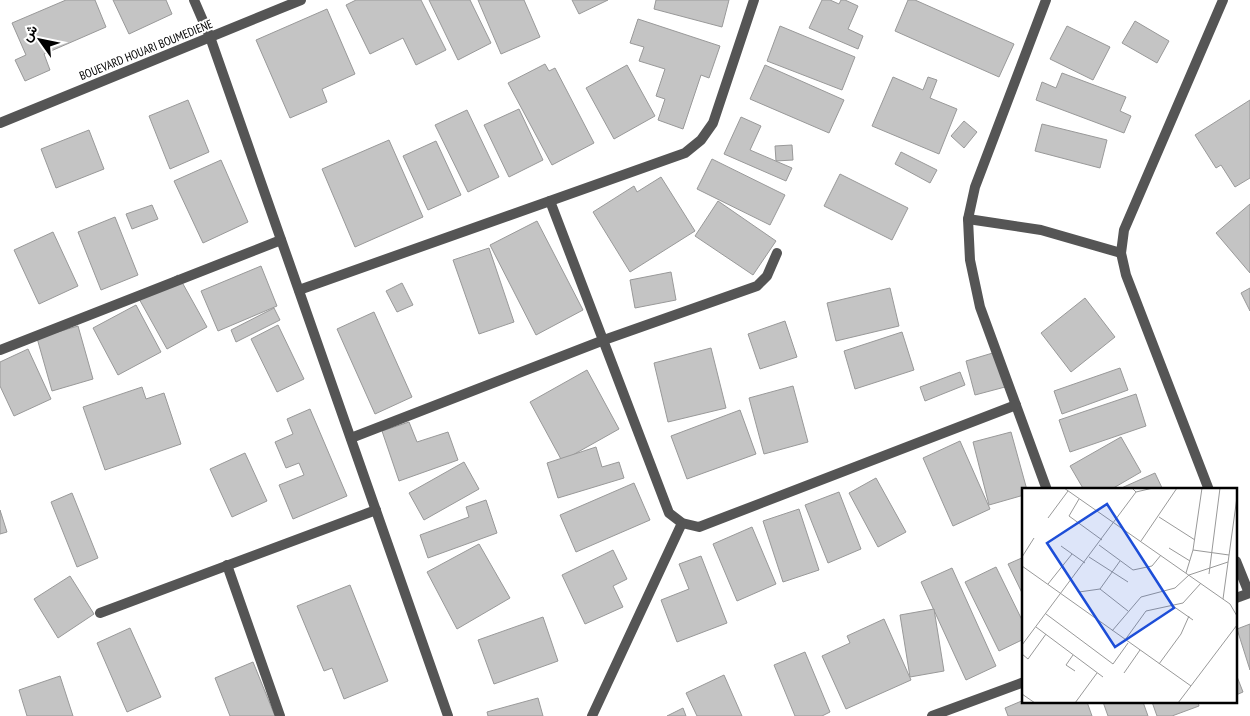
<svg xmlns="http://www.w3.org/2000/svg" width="1250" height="716" viewBox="0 0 1250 716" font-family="'PT Sans Narrow',Vazirmatn,sans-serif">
<rect width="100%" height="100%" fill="#fff"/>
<g fill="#c4c4c4" stroke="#999">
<path d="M66,0H95L106,27L44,54L50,70L25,81L15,60L26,55L12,23Z"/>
<path d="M113,0H166L172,14L129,34Z"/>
<path d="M356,0H421L446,50L416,65L403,38L370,54L346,5Z"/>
<path d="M429,0H470L491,43L458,60Z"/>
<path d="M478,0H524L540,37L501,54Z"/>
<path d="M572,0H608L579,14Z"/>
<path d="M656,0H729L722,27L654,9Z"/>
<path d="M822,0H830L839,4L841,0H845L858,6L848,29L863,36L858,49L809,28Z"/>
<path d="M908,0H915L1014,44L999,77L895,31Z"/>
<path d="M327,9L355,74L322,89L327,102L290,118L256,40Z"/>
<path d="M638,19L720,46L709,78L701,75L683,129L658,120L665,99L656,96L665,69L639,61L644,47L630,43Z"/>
<path d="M1135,21L1169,41L1157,63L1122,43Z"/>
<path d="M780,26L855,57L842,90L767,61Z"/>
<path d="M1067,26L1110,47L1093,80L1050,59Z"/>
<path d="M545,64L549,71L555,68L594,143L552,165L508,83Z"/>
<path d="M627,65L655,116L614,139L586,88Z"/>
<path d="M765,65L844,100L829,133L750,99Z"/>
<path d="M1062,73L1126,97L1120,111L1131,116L1124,133L1036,100L1042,82L1056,88Z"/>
<path d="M893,77L923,90L928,77L937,80L930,98L957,109L939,154L872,126Z"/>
<path d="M188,100L209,152L170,169L149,116Z"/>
<path d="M1250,100V178L1235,187L1221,165L1216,168L1195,135Z"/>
<path d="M519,109L543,160L509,177L484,125Z"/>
<path d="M467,110L499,177L468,192L435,125Z"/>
<path d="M741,117L761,126L750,150L792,168L786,181L724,154Z"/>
<path d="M964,121L977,132L964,148L951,136Z"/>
<path d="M1042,124L1107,140L1100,168L1035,151Z"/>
<path d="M89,130L104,169L56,188L41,149Z"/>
<path d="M389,140L423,217L355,247L322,169Z"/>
<path d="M436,141L461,195L428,210L403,156Z"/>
<path d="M792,145L793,160L776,161L775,146Z"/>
<path d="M901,152L937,170L930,183L895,164Z"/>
<path d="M712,159L785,195L770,225L697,189Z"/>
<path d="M221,160L248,222L203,243L174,181Z"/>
<path d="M840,174L908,208L892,240L824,206Z"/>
<path d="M661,177L695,231L630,272L593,212L634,186L637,192Z"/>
<path d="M718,201L776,241L753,275L695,236Z"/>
<path d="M1250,204V273L1216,233Z"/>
<path d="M152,205L158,219L132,229L126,214Z"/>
<path d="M115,217L138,275L101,290L78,232Z"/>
<path d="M537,221L583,310L536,335L490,245Z"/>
<path d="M53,232L78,286L39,304L14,250Z"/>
<path d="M489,248L514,322L479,334L453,260Z"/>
<path d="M261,266L277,306L218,331L201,291Z"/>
<path d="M671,272L676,300L635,308L630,280Z"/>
<path d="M178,275L207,327L167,349L138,297Z"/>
<path d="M402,283L413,305L397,312L386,291Z"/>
<path d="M890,288L899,326L836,341L827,303Z"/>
<path d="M1250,288V311L1241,293Z"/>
<path d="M1085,298L1115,337L1071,372L1041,333Z"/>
<path d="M136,305L161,352L118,375L93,328Z"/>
<path d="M274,308L280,320L236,342L231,330Z"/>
<path d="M374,312L412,397L375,414L337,329Z"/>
<path d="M785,321L797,357L760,369L748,334Z"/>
<path d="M278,325L304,379L277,392L251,339Z"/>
<path d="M78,326L93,379L52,391L37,338Z"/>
<path d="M902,332L914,370L855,389L844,351Z"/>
<path d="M711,348L726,408L668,422L654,363Z"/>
<path d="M28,349L51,399L14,416L0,386V362Z"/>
<path d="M996,352L1005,387L975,395L966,361Z"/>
<path d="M1120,368L1128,390L1062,414L1054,391Z"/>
<path d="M587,370L619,429L562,461L530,402Z"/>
<path d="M960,372L965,385L925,401L920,387Z"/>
<path d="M793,386L808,442L764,454L749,398Z"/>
<path d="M142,387L146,399L164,393L181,444L105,470L83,407Z"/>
<path d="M1136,394L1146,426L1070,452L1059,420Z"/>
<path d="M310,409L347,496L293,519L279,485L304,475L299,463L286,468L275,442L293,434L287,419Z"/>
<path d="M740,410L756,454L687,479L671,436Z"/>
<path d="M409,422L417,442L448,432L458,460L399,481L382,431Z"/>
<path d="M1011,432L1027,490H1024V495L989,505L973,442Z"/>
<path d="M1121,437L1141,472L1110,490H1084L1070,466Z"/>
<path d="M960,441L990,509L953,526L923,458Z"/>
<path d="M596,447L602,467L619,462L624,478L558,498L547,463Z"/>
<path d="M245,453L267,501L232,517L210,469Z"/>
<path d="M464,462L479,489L424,520L409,493Z"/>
<path d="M1155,473L1163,490H1117Z"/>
<path d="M876,478L906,532L878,547L849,493Z"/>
<path d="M634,483L650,520L576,552L560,515Z"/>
<path d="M839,492L861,549L828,563L805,505Z"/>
<path d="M72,493L98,558L77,567L51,502Z"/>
<path d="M486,500L497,533L428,558L420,535L469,517L466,507Z"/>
<path d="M799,509L819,570L783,582L763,521Z"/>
<path d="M0,510L7,532L0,534Z"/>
<path d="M752,527L776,584L737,601L713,544Z"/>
<path d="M479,544L510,598L457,629L427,572Z"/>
<path d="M613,550L627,579L613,586L623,607L585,624L562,575Z"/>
<path d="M701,556L727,623L677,642L661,600L689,589L679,564Z"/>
<path d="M1024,557V597L1008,564Z"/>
<path d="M996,567L1024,624V639L999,651L965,582Z"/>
<path d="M952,568L996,666L966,680L921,582Z"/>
<path d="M70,576L94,614L58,638L34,599Z"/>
<path d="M350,585L388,681L344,699L332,668L324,671L297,606Z"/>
<path d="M934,609L944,671L910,677L900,615Z"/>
<path d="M543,617L558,661L494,684L478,640Z"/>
<path d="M884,619L911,680L846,709L822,656L850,643L847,636Z"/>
<path d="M1250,624V670L1237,629Z"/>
<path d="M130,628L161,697L127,712L97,643Z"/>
<path d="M805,652L830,712L822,716H795L774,665Z"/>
<path d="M253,662L275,716H230L215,678Z"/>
<path d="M1236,674L1243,692L1236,695Z"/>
<path d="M724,675L742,716H697L686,693Z"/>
<path d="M60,676L73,716H27L19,690Z"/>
<path d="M538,698L543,716H488L487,712Z"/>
<path d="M1024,700V702H1087L1092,716H1008L1005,708Z"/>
<path d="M1103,702H1143L1148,716H1108Z"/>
<path d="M1152,702H1198L1199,706L1172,716H1157Z"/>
<path d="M683,708L686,716H667Z"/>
</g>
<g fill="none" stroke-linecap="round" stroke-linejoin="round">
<g stroke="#555" stroke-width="10">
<path d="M194,0L210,37L448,716"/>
<path d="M1046,0L975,187L968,219L970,260L980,307L1047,490"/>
<path d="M550,201L669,513L682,523L699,527L1016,405"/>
<path d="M968,219L1041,230L1121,253"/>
<path d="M299,290L685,153L701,140L713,123L754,0"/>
<path d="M0,350L281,240"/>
<path d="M351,438L604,340L757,286L767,276L777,253"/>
<path d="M1209,490L1126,275L1121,253L1124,230L1223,0"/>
<path d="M1236,561L1249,593"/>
<path d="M227,565L280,716"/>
<path d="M1236,598L1250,593"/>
<path d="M100,613L376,510"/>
<path d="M592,716L682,523"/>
<path d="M932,716L1024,682"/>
</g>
<path stroke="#555" stroke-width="10" d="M0,123L301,0"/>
</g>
<g text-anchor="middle" stroke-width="4" stroke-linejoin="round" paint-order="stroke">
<g font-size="12" fill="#000" stroke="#fff">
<text transform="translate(146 50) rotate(-22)" y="4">BOUEVARD HOUARI BOUMEDIENE</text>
</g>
</g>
<g transform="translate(1022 488)">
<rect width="215" height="215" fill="#fff"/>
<path fill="none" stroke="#999" stroke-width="1" d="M42,0L208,116L215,128M110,0L114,4L131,0M57,11L47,28L80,52M137,29L173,52M26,30L46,3M119,53L155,0M77,57L111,82L130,78L139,67M39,58L63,75M147,60L168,73M171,62L207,67M0,69L12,50M67,69L106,94M98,73L78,101L106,123M0,78L169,198M164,85L171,62L180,0M187,86L198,0M26,96L50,66M57,104L78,101M201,111L215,9M151,118L171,132M24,126L91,176L106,155M14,139L81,189M90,143L119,109L153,100L167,87L206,74M103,152L124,123L161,115L179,95M0,157L114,4M0,166L6,171L24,146M51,167L44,177L53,183M137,176L159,146L167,128M102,185L118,162M0,206L13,215M53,215L75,185M156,215L215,137"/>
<path fill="#1d4ed8" fill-opacity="0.15" stroke="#1d4ed8" stroke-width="2.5" d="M85,16L152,120L93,159L25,55Z"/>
<rect width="215" height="215" fill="none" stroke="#000" stroke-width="2.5"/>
</g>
<g transform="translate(40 40) rotate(303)" stroke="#ffffff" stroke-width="4" paint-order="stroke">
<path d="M0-4L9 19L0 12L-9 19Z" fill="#000000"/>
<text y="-8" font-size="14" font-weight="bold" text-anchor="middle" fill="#000000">ش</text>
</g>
</svg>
